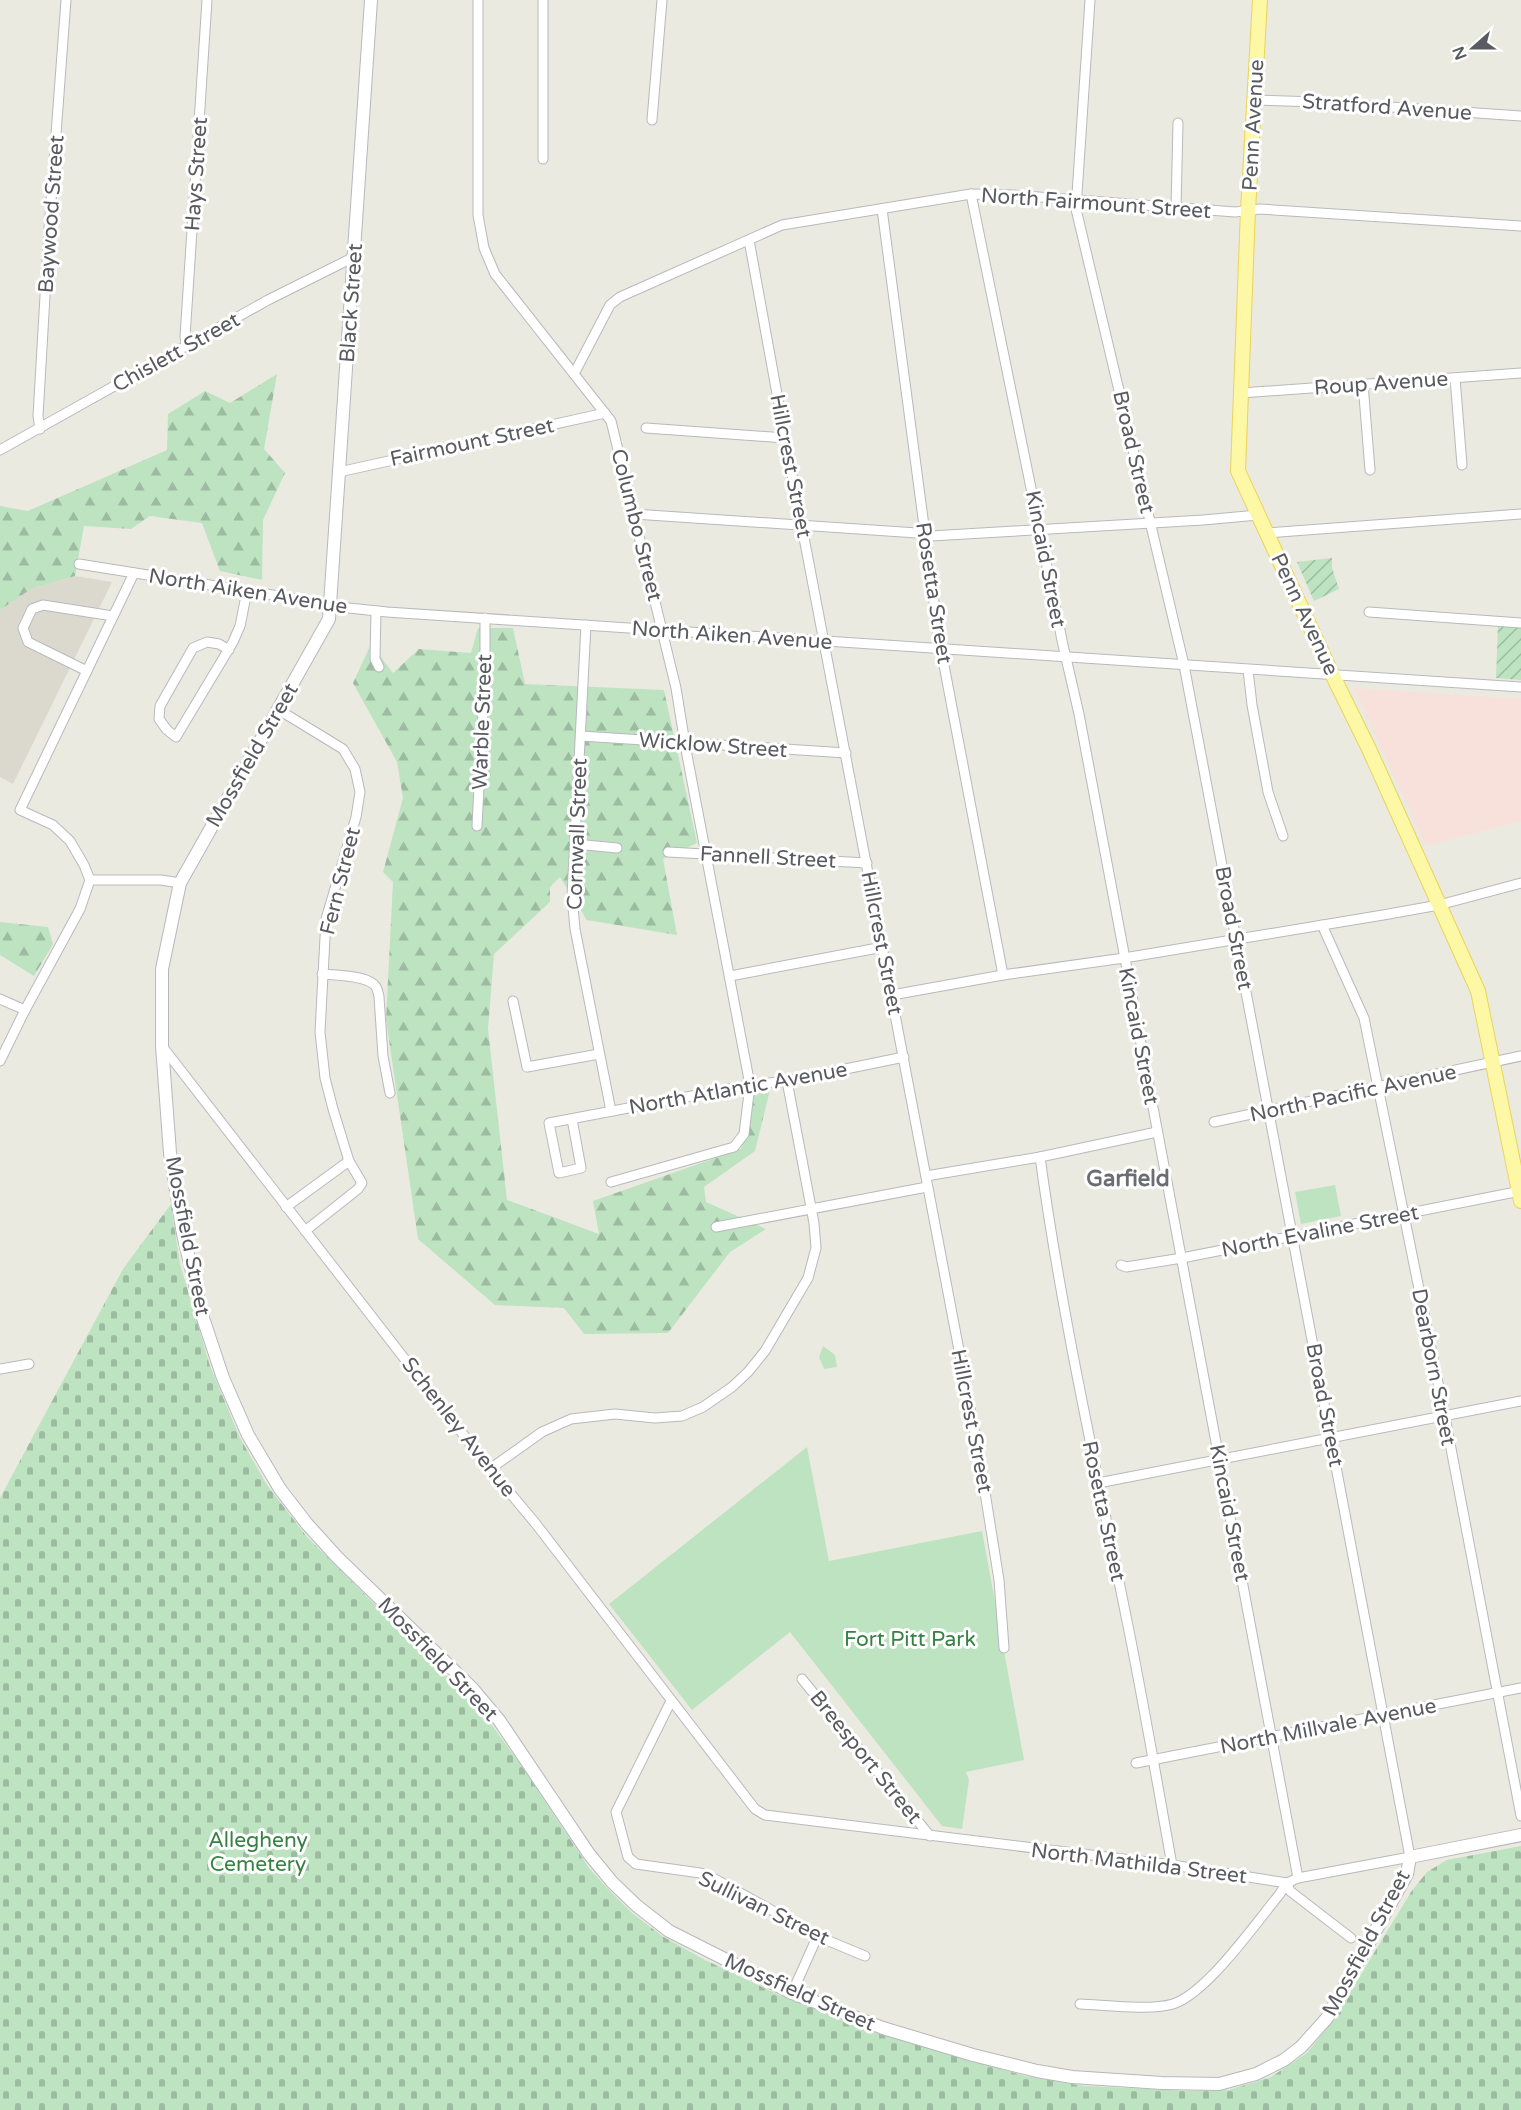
<svg xmlns="http://www.w3.org/2000/svg" width="1521" height="2110" viewBox="0 0 1521 2110" font-family="'Varela Round',sans-serif">
<defs>
<pattern id="forest-firs" width="22" height="20" patternUnits="userSpaceOnUse" patternTransform="scale(1.5)"><rect width="22" height="20" fill="#bde3c1"/><path d="M5 1l3.5 6h-7zM16 11l3.5 6h-7z" fill="#9dbba0"/></pattern>
<pattern id="cemetery-stones" width="16" height="16" patternUnits="userSpaceOnUse" patternTransform="scale(1.5)"><rect width="16" height="16" fill="#bde3c1"/><path d="M2 7V4a2 2 0 0 1 4 0v3zM10 15v-3a2 2 0 0 1 4 0v3z" fill="#9dbba0"/></pattern>
<pattern id="garden-furrows" width="10" height="10" patternUnits="userSpaceOnUse" patternTransform="scale(1.5)"><rect width="10" height="10" fill="#bde3c1"/><path d="M-1 1l2-2M0 10L10 0M9 11l2-2" fill="none" stroke="#9dbba0"/></pattern>
</defs>
<rect width="100%" height="100%" fill="#ebeae0"/>
<path fill="#dbd9ce" d="M75,576L112,582L13,784L0,777V610L31,589Z"/>
<path fill="#f9e1db" d="M1354,688L1521,699V821L1426,846Z"/>
<g fill="url(#forest-firs)">
<path d="M277,374L264,449L285,473L263,520L262,580L220,571L202,523L150,516L131,529L84,526L75,576L31,589L0,610V506L28,511L167,450L168,414L205,391L230,403Z"/>
<path d="M478,628H513L525,684L664,690L697,843L663,859L677,935L587,920L560,877L550,887V902L494,954L488,1029L507,1200L599,1234L593,1201L741,1149L753,1091L770,1090L755,1151L704,1187L706,1202L766,1229L730,1252L668,1333L584,1334L564,1308L495,1305L418,1239L386,1019L393,882L383,872L403,798L397,762L353,683L371,644L393,673L419,649L471,653Z"/>
<path d="M0,922L48,927L53,944L34,976L0,955Z"/>
</g>
<path fill="url(#cemetery-stones)" d="M171,1204L180,1264L210,1366L240,1438L267,1485L307,1537L480,1709L521,1765L589,1868L605,1886L632,1913L662,1936L705,1960L777,1994L876,2033L1025,2076L1084,2086L1189,2091L1229,2090L1271,2077L1307,2053L1334,2019L1411,1892L1427,1872L1447,1860L1521,1846V2110H0V1498L123,1269Z"/>
<g fill="#bde3c1">
<path d="M1335,1185L1341,1216L1301,1224L1295,1192Z"/>
<path d="M823,1346L835,1355L837,1367L824,1369L819,1357Z"/>
<path d="M807,1447L829,1561L982,1531L1024,1760L966,1772L969,1780L962,1829L942,1826L790,1632L692,1710L609,1604Z"/>
</g>
<g fill="url(#garden-furrows)">
<path d="M1332,558V568L1339,589L1314,601L1297,562Z"/>
<path d="M1498,626L1521,627V680L1496,678Z"/>
</g>
<g fill="none" stroke-linecap="round" stroke-linejoin="round">
<defs>
<g id="street">
<path d="M478,0V215L484,248L495,274L611,421L676,688L686,750L750,1085L744,1134L734,1147L611,1182"/>
<path d="M543,0V159"/>
<path d="M1254,100L1318,102L1521,116"/>
<path d="M652,120L662,0"/>
<path d="M971,194L1063,645L1079,714L1298,1878"/>
<path d="M1176,208L1178,123"/>
<path d="M882,209L939,639L1003,975"/>
<path d="M749,240L785,438L979,1455L999,1580L1004,1648"/>
<path d="M187,347L185,337L207,0"/>
<path d="M574,374L610,305L620,297L782,225L971,194L1013,195L1235,212L1260,209L1521,226"/>
<path d="M1455,378L1462,465"/>
<path d="M1363,384L1370,470"/>
<path d="M1241,393L1521,373"/>
<path d="M646,428L785,438"/>
<path d="M40,429L38,416L49,228L66,0"/>
<path d="M0,450L268,300L354,257"/>
<path d="M339,472L605,413"/>
<path d="M634,514L917,533L931,536L1203,520L1258,515"/>
<path d="M1268,533L1521,514"/>
<path d="M79,564L304,600L330,606L387,612L1521,687"/>
<path d="M376,611L375,659L379,667"/>
<path d="M1369,612L1521,623"/>
<path d="M586,625L572,896L575,929L611,1111"/>
<path d="M229,650L219,644L207,642L193,648L160,706L159,719L167,730L176,737L233,642L240,626L247,591"/>
<path d="M1248,670L1252,705L1268,792L1283,836"/>
<path d="M87,671L28,642L23,628L32,609L43,605L113,616"/>
<path d="M279,710L343,749L355,769L360,792L356,817L326,919L320,1032L325,1078L333,1109L349,1161"/>
<path d="M581,736L846,753"/>
<path d="M477,826L485,673V618"/>
<path d="M575,844L617,848"/>
<path d="M668,852L867,863"/>
<path d="M90,880H161L180,883"/>
<path d="M1322,925L1364,1018L1445,1417L1521,1816"/>
<path d="M322,974C335,975 369,975 376,987C377,988 379,996 379,997L383,1056L390,1093"/>
<path d="M730,976L883,947"/>
<path d="M892,995L1003,975L1124,958L1383,915L1439,905L1521,883"/>
<path d="M0,999L25,1010"/>
<path d="M513,1001L527,1067L599,1054"/>
<path d="M162,1046L490,1469L536,1524L755,1809L765,1815L1172,1865L1287,1883L1298,1878L1410,1857L1184,665L1076,209L1090,0"/>
<path d="M0,1061L25,1010L80,909L90,880L84,865L70,841L53,825L20,810L134,573"/>
<path d="M572,1119L581,1168L559,1173L549,1123L750,1085L787,1081L904,1057"/>
<path d="M1214,1122L1521,1056"/>
<path d="M1040,1157C1061,1311 1095,1463 1126,1616C1143,1699 1157,1782 1172,1865"/>
<path d="M926,1176L1040,1157L1157,1132"/>
<path d="M286,1207L349,1161L362,1183L358,1189L305,1231"/>
<path d="M716,1227L927,1187"/>
<path d="M1121,1265L1126,1267L1182,1258L1521,1191"/>
<path d="M0,1369L29,1364"/>
<path d="M490,1469L542,1432L571,1419L615,1414L655,1418L682,1416L703,1407L732,1387L748,1372L765,1351L808,1278L816,1248L814,1223L787,1081"/>
<path d="M1098,1483L1521,1401"/>
<path d="M802,1679L930,1836"/>
<path d="M671,1701L616,1812L628,1857L636,1864L700,1873L713,1878L824,1939L865,1956"/>
<path d="M1136,1763L1521,1688"/>
<path d="M1287,1883L1290,1891L1351,1938"/>
<path d="M792,1993L818,1935"/>
<path d="M1080,2004C1105,2005 1149,2011 1173,2004C1207,1993 1255,1924 1279,1895L1287,1883"/>
</g>
<path id="secondary" d="M371,0L329,619L180,883L162,969V1046L170,1153L183,1234L203,1318L223,1378L248,1435L280,1489L307,1524L337,1557L472,1688L499,1720L589,1854L612,1882L637,1906L669,1931L792,1993L883,2028L973,2055L1037,2071L1072,2077L1162,2083L1219,2084L1256,2074L1284,2060L1301,2047L1327,2018L1407,1874L1410,1857L1521,1835"/>
<path id="primary" d="M1260,0L1248,210L1238,471L1332,674L1369,749L1478,991L1521,1201"/>
</defs>
<use href="#street" stroke="#b8b9be" stroke-width="11"/>
<use href="#secondary" stroke="#b6b8be" stroke-width="14"/>
<use href="#primary" stroke="#ebd359" stroke-width="16"/>
<use href="#street" stroke="#fff" stroke-width="9"/>
<use href="#secondary" stroke="#fff" stroke-width="12"/>
<use href="#primary" stroke="#fcf8a5" stroke-width="14"/>
</g>
<g text-anchor="middle" stroke-width="6" stroke-linejoin="round" paint-order="stroke">
<g font-size="21" fill="#595b60" stroke="#fff">
<text transform="translate(1387 107) rotate(4)" y="7">Stratford Avenue</text>
<text transform="translate(1253 125) rotate(-87)" y="7">Penn Avenue</text>
<text transform="translate(196 174) rotate(-86)" y="7">Hays Street</text>
<text transform="translate(1096 203) rotate(4)" y="7">North Fairmount Street</text>
<text transform="translate(51 214) rotate(-86)" y="7">Baywood Street</text>
<text transform="translate(351 303) rotate(-86)" y="7">Black Street</text>
<text transform="translate(176 352) rotate(-29)" y="7">Chislett Street</text>
<text transform="translate(1381 383) rotate(-4)" y="7">Roup Avenue</text>
<text transform="translate(472 442) rotate(-12)" y="7">Fairmount Street</text>
<text transform="translate(1134 452) rotate(77)" y="7">Broad Street</text>
<text transform="translate(791 466) rotate(79)" y="7">Hillcrest Street</text>
<text transform="translate(637 525) rotate(76)" y="7">Columbo Street</text>
<text transform="translate(1046 559) rotate(79)" y="7">Kincaid Street</text>
<text transform="translate(248 591) rotate(9)" y="7">North Aiken Avenue</text>
<text transform="translate(934 593) rotate(81)" y="7">Rosetta Street</text>
<text transform="translate(1305 614) rotate(65)" y="7">Penn Avenue</text>
<text transform="translate(732 635) rotate(4)" y="7">North Aiken Avenue</text>
<text transform="translate(482 722) rotate(-88)" y="7">Warble Street</text>
<text transform="translate(713 745) rotate(4)" y="7">Wicklow Street</text>
<text transform="translate(252 755) rotate(-60)" y="7">Mossfield Street</text>
<text transform="translate(577 834) rotate(-88)" y="7">Cornwall Street</text>
<text transform="translate(768 857) rotate(3)" y="7">Fannell Street</text>
<text transform="translate(340 881) rotate(-76)" y="7">Fern Street</text>
<text transform="translate(1234 928) rotate(79)" y="7">Broad Street</text>
<text transform="translate(882 943) rotate(79)" y="7">Hillcrest Street</text>
<text transform="translate(1139 1036) rotate(79)" y="7">Kincaid Street</text>
<text transform="translate(738 1088) rotate(-10)" y="7">North Atlantic Avenue</text>
<text transform="translate(1353 1093) rotate(-12)" y="7">North Pacific Avenue</text>
<text transform="translate(1320 1231) rotate(-11)" y="7">North Evaline Street</text>
<text transform="translate(188 1236) rotate(79)" y="7">Mossfield Street</text>
<text transform="translate(1434 1367) rotate(79)" y="7">Dearborn Street</text>
<text transform="translate(1325 1405) rotate(79)" y="7">Broad Street</text>
<text transform="translate(972 1421) rotate(79)" y="7">Hillcrest Street</text>
<text transform="translate(459 1427) rotate(52)" y="7">Schenley Avenue</text>
<text transform="translate(1104 1511) rotate(78)" y="7">Rosetta Street</text>
<text transform="translate(1230 1513) rotate(79)" y="7">Kincaid Street</text>
<text transform="translate(438 1659) rotate(46)" y="7">Mossfield Street</text>
<text transform="translate(1328 1726) rotate(-11)" y="7">North Millvale Avenue</text>
<text transform="translate(866 1757) rotate(51)" y="7">Breesport Street</text>
<text transform="translate(1139 1863) rotate(7)" y="7">North Mathilda Street</text>
<text transform="translate(764 1908) rotate(26)" y="7">Sullivan Street</text>
<text transform="translate(1366 1943) rotate(-62)" y="7">Mossfield Street</text>
<text transform="translate(800 1992) rotate(24)" y="7">Mossfield Street</text>
</g>
<g font-size="21" fill="#378143" stroke="#fff">
<text x="910" y="1646">Fort Pitt Park</text>
<text x="258" y="1847">Allegheny<tspan x="258" dy="24">Cemetery</tspan></text>
</g>
<g font-size="22" font-weight="bold" fill="#6a6d72" stroke="#fff">
<text x="1128" y="1186">Garfield</text>
</g>
</g>
<g transform="translate(1473 48) rotate(249)" stroke="#ffffff" stroke-width="4.5" paint-order="stroke">
<path d="M0-4.5L10 22L0 15L-10 22Z" fill="#595b60"/>
<text y="-9" font-size="16" font-weight="bold" text-anchor="middle" fill="#595b60">N</text>
</g>
</svg>
